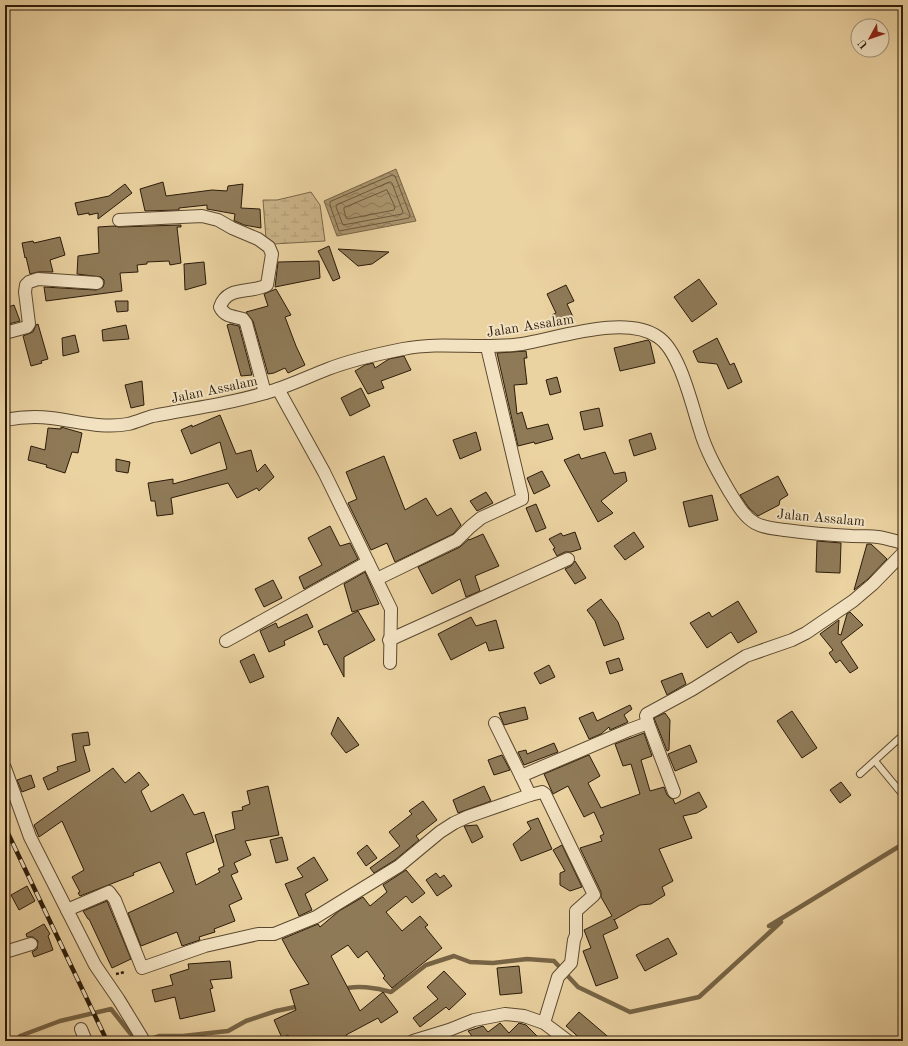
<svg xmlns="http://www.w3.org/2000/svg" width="908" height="1046" viewBox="0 0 908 1046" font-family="'Old Standard TT',serif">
<defs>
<pattern id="wetland-marsh" width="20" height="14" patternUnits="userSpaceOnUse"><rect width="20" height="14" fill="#cab387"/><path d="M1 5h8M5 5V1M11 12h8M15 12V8" fill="none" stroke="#ae9973"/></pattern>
<pattern id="water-waves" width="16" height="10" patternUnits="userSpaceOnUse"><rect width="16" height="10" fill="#aa946d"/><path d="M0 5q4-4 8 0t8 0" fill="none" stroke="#8b7858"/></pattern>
</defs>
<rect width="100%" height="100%" fill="#ebd2a1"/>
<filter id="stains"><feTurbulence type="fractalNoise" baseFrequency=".005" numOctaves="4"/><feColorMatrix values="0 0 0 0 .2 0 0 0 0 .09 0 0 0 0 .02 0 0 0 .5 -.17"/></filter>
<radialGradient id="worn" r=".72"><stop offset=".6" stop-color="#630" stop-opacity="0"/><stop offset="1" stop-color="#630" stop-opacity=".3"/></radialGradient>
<path fill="url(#wetland-marsh)" stroke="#7a6748" d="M311,192L320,205L325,241L273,244L266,239L263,200H277Z"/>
<path fill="url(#water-waves)" stroke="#776445" d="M396,169L416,221L337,236L324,201Z"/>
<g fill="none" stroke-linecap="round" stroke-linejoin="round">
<g stroke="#6a583b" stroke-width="1">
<path d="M393,175L395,176L410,215L409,218L339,231L330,205V202Z"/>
<path d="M390,182L392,183L403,212L402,214L343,225L336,207L337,205Z"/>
<path d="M387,190L395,207L394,210L348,219L346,218L344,210V208Z"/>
</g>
<g stroke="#776445" stroke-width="4.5">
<path d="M342,990C354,984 378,988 391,992L426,965L454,956L470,962L493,963L527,959L554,961L578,987L630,1012L699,997L781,922L769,926L903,844"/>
<path d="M18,1041L20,1036L60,1021L111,1009L130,1033L138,1041"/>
<path d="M145,1041L159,1036H183L228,1031L246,1021L276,1011L300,1006"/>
</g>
</g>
<g fill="#8f7a58" stroke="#2b1b09">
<path d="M163,182L166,196L212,190L227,191L228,186L243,184L241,208L260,209L261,228L244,225L235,221H234L235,214L207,209V205L179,208V210L145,211L140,189Z"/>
<path d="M125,184L132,193L98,219V213L89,215V213L78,215L75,203L109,196Z"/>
<path d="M181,225V227H177L181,263L170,265L169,261L147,262V264L137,265L138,272L120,273L122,291L46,301L44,287L96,290L103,287L104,284V280L101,277L77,274L78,256L99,253L98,227L114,226L119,227Z"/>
<path d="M60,237L65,255L50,260L53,272H38L30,274L26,257L25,258L22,243L33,241L34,243Z"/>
<path d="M329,246L340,278L333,281L318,251Z"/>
<path d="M338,249L389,252L372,264L358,266Z"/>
<path d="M319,261L320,278L275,287L278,262Z"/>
<path d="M204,262L206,284L185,290L184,264Z"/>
<path d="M699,279L717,304L692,322L674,297Z"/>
<path d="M566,285L574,301L567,304L574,319L557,327L552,315L556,313L547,294Z"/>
<path d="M276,289L291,315L285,317L296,346L305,365L288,373L285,368L274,373L268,374L253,321L246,312L268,306L264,294Z"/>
<path d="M115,301H128V311L117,312Z"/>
<path d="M14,305L20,321L5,325V308Z"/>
<path d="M38,324L48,359L41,361L42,363L31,366L23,336L33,332L36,325Z"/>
<path d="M230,324L239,326L252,375L241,376L227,325Z"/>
<path d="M126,325L129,339L103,341L102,330Z"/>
<path d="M75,335L79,352L63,356L62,338Z"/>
<path d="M717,338L730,365L734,363L742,382L728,389L717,364L698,362L693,351Z"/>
<path d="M648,340L650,342L655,363L620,371L614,348Z"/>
<path d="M526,351L527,358H524L527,384L514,385L517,414L522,412L527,429L548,424L553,439L535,444L534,442L518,446L497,353Z"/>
<path d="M404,356L411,370L381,381L384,388L368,394L355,371L365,365L373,363L375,368L389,359Z"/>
<path d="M557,377L561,392L550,395L546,380Z"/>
<path d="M142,381L144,405L131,408L125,385Z"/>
<path d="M361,388L370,406L350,416L341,398Z"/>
<path d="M599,408L603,426L584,430L580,412Z"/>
<path d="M220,415L236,454L251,450L257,472L265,464L274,477L259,491L257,488L237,498L228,483L171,498L173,514L157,516L155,501H151L148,483L173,479V484L227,469L220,442L191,454L181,430L192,425V427Z"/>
<path d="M61,427L82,433L78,453L72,452L65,473L46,467L47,465L28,460L31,446L45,450L48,428L61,429Z"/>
<path d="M476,432L481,450L460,459L453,440Z"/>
<path d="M651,433L656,449L634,456L629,440Z"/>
<path d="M605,452L614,474L625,472L627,481L601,501L613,513L598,522L564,460L579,454L581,459Z"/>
<path d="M384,456L405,510L426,498L437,516L451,508L461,525L453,534L395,562L387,543L371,550L348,503L357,499L346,472Z"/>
<path d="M116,459L130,462L128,473L116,471Z"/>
<path d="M542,471L550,486L534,494L527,478Z"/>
<path d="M778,476L788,495L780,500L779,505L758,516L749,508L740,495Z"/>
<path d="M486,492L493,503L477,511L470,501Z"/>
<path d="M712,495L718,520L689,527L683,502Z"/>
<path d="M536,504L546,528L536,532L526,508Z"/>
<path d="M330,526L340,546L350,543L358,559L304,589L299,577L322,565L308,538Z"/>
<path d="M575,532L581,549L571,552H565L557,556L553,549L555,548L549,539L561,533L563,536Z"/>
<path d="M634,532L644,547L625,560L614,546Z"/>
<path d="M483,534L499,566L475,576L480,591L466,597L460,579L432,594L418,567L460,547L469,539V540Z"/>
<path d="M817,541L841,543L840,573L816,572Z"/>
<path d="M867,544H871L887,559L868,579L854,590Z"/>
<path d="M575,561L586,578L575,584L565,569L571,566Z"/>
<path d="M365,572L379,604L352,612L344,584Z"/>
<path d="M273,580L282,598L264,607L255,589Z"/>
<path d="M601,599L618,622L624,639L604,646L595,621L587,610Z"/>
<path d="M738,601L757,632L738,643L731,632L707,648L690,623L709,612L712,617Z"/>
<path d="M358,611L375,640L344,657V677L327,644L324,645L318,631Z"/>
<path d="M850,612L863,625L841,642L858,668L850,673L840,660L836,663L829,653L833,650L820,634L839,620L838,634L841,635L847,614Z"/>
<path d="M307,614L313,627L284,641L285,645L269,652L260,631L276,623L278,628Z"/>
<path d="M471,617L476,626L496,620L504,648L489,651L486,642L451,660L438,634Z"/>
<path d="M254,654L264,677L250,683L240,661Z"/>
<path d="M619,658L623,670L610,674L606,662Z"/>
<path d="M549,665L555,677L540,684L534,673Z"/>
<path d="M682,673L686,684L667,695L661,681Z"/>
<path d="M630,705L632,709L624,715L628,722L610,730L609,727L601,734L589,739L579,718L593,712L597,721Z"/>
<path d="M525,707L528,719L504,725L499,713Z"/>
<path d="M792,711L817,748L802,758L777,721Z"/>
<path d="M665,713L670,720L669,750L667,751L654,718Z"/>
<path d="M338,717L359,745L346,753L331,734Z"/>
<path d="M88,732L90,745L83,746L90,771L48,790L43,778L58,771L57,767L76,761L72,734Z"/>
<path d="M644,733L652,756L641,760L650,791L664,787L667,795L670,798L673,799L675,804L699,792L707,807L697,813L683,816L692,838L659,849L673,881L662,887L665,895L651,904L640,905L614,920V919L618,928L603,935L618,978L596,986L583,951L591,948L584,930L612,916L601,897V892L580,848L602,841L600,836L604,834L594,812L584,817L568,786L553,794L544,774L589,755L600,776L588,783L601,808L640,794L631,764L623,766L615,744Z"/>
<path d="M554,743L558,752L524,765L518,752L526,750L527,754Z"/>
<path d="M690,745L697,762L675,771L668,754Z"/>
<path d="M502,755L510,770L494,775L488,760Z"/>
<path d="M113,768L125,783L139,772L149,785L141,791L151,812L183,794L194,815L204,812L214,842L186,853L196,885L220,872L218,869L224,866L215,835L235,829L232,812L243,810L242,807L250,804L247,791L268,786L279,835L245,841L251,855L234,863L238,872L231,875L242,899L229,905L235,921L214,929L215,932L199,937L200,940L182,946L177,932L141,946L128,913L174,892L160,862L133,873L134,875L80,896L78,893L80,892L72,877L84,870L62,821L39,837L34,825Z"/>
<path d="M31,775L35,787L22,792L17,780Z"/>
<path d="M841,782L851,795L840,803L830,790Z"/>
<path d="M484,786L491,801L458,813L453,800Z"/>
<path d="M423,801L437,820L416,836L419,840L395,860L374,873L370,868L400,846L389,832L412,814L409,811Z"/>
<path d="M538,818L552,849L521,861L513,844L531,829L527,822Z"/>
<path d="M477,825L483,837L472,843L464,826Z"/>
<path d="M282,837L288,860L276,863L270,840Z"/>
<path d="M367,845L377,858L366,866L357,853Z"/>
<path d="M562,845L582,887L570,891L560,885V873L565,871L553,850Z"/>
<path d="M314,857L328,880L305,894L312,910L299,916L285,884L303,877L297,868Z"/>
<path d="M406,870L425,893L412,903L406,896L386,912L402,931L420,916L428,925L425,927L442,948L392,988L383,978L385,976L367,951L358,958L348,945L331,956L360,1011L383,992L398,1012L381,1023L378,1018L346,1035L348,1041H292L288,1035L282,1038L274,1020L296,1010L290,990L309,984L291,956L282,939L318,924L320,927L339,911L363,897L370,906L387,892L383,885Z"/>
<path d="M436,873L440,878L444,875L452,886L437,896L426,880Z"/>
<path d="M27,886L35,901L19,910L11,895Z"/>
<path d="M107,901L131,959L112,968L89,919H88L83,911Z"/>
<path d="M44,924L50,934L48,936L53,950L34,957L32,952L37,949L38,941L33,937H27L26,934Z"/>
<path d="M668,938L677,954L645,971L636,955Z"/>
<path d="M230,961L232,978L210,980L213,988L210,989L215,1011L180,1019L175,997L155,1002L152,990L173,985L170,975L189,969L188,964Z"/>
<path d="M519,966L522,993L500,995L497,968Z"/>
<path d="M444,971L466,994L449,1010L446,1007L420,1027L413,1018L438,999L427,987Z"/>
<path d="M579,1012L613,1041H583L566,1026Z"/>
<path d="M500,1023L509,1033L519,1023L526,1025L542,1041H476L468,1031L483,1026L488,1032Z"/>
</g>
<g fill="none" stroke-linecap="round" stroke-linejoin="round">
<defs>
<g id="service">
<path d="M875,761L903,795"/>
<path d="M860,774L903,735"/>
</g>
<g id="minor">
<path d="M119,220L202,216L218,220L232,228L258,239L269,247L272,254L267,285C251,294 227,285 220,307C225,317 233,316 243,319L246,323L265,393"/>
<path d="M5,333L27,327L29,324L25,292L26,285L29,282L38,279L97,283"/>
<path d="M278,389L324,472L391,609L390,663"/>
<path d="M5,420C20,417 36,416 51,418C77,421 103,429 128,424C137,422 145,418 153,416C194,408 235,403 275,390C293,384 310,376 328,369C351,360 378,354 403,349C442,341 482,350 522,344C558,338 626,314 658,337C680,351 692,406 700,430C706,451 718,472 729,491C736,502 743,516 755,523C764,528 775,529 785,530C807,533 830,535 852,536C861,536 869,536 878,537C886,538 895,541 903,543"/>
<path d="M377,579L457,540L470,527L481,518L522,499V495L487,347"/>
<path d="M389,640L568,559"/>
<path d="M226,641L368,562"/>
<path d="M495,723L521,776"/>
<path d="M5,768L30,837L95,965L119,1000L144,1041"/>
<path d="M674,792L648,723L646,716L647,714L693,689L746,656L792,640L806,633L853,601L873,584L903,553"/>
<path d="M530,795L542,792L545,794L594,895L576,911V935L574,940L571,963L558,977L544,1023"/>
<path d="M67,910L109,892L115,900L142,968L205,946L258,934H274L316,917L399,866L440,832L454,823L467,817L530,795L521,776L629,730L648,723"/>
<path d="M5,952L31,944"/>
<path d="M81,1029L86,1041"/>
<path d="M413,1041L449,1030L474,1020L505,1014L524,1016L544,1023L568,1041"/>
</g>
</defs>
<use href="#service" stroke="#5b492f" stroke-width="8"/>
<use href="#minor" stroke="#5b492f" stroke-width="14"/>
<path stroke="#2b1b09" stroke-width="2.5" stroke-dasharray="3 2" stroke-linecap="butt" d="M116,974L125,972"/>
<use href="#service" stroke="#f2e2c2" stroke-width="6"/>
<use href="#minor" stroke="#f2e2c2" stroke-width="12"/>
<defs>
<path id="rail" d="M5,827L107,1041"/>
</defs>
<use href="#rail" stroke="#2b1b09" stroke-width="4.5"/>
<use href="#rail" stroke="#f2e2c2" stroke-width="3" stroke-dasharray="9" stroke-linecap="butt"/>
</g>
<g text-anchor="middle" stroke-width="4" stroke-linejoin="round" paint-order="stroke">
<g font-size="14" fill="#2b1b09" stroke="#f2e2c2">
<text transform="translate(530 325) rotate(-9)" y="5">Jalan Assalam</text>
<text transform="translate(214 389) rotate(-12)" y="5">Jalan Assalam</text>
<text transform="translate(821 517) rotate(5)" y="5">Jalan Assalam</text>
</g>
</g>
<rect width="908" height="1046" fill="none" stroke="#ebd2a1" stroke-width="20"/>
<rect x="6" y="6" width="896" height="1034" fill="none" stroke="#2b1b09" stroke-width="2"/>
<rect x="10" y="10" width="888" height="1026" fill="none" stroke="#2b1b09"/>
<g transform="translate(870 38) rotate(230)"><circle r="19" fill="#f2e2c2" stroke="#a29278"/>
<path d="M0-3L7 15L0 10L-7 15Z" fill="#8f2418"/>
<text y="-6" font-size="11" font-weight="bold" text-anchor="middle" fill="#2b1b09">U</text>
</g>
<rect width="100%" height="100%" filter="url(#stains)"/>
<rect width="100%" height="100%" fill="url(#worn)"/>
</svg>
